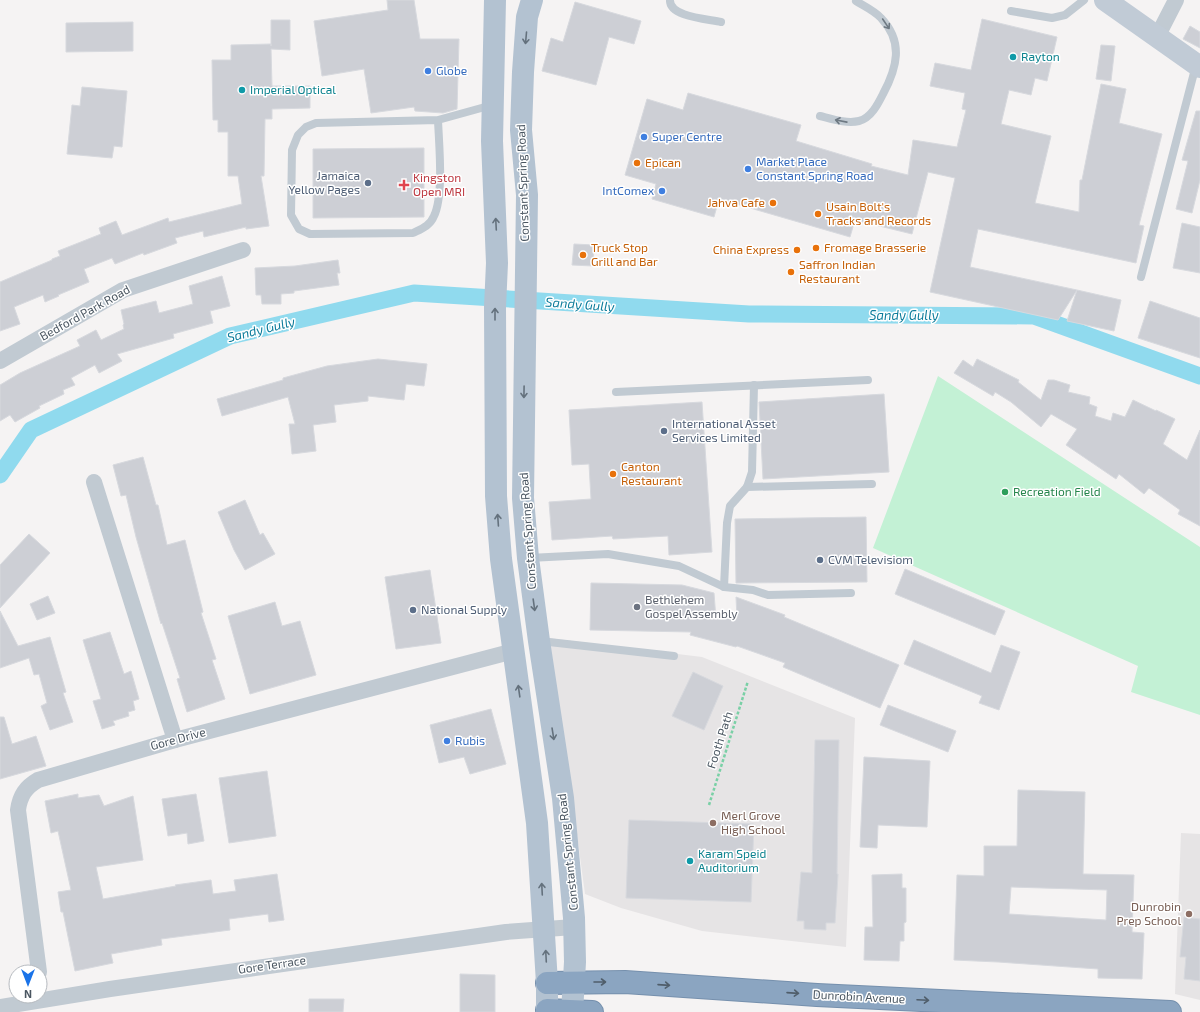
<svg xmlns="http://www.w3.org/2000/svg" width="1200" height="1012" viewBox="0 0 1200 1012" font-family="'Exo 2',sans-serif">
<rect width="100%" height="100%" fill="#f5f3f3"/>
<g fill="#e6e4e5">
<path d="M548,638L702,657L855,718L846,947L702,931L621,908L585,894L566,752Z"/>
<path d="M1181,833L1200,834V1000L1175,994Z"/>
</g>
<path fill="#c3f1d5" d="M938,376L1200,547V715L1131,692L1138,666L873,548Z"/>
<g fill="none" stroke-linecap="round" stroke-linejoin="round">
<path stroke="#90daee" stroke-width="17" d="M0,475L31,430L230,336L414,293L749,314L1034,316L1200,376"/>
</g>
<g fill="#cdcfd5" stroke="#d7d9de" fill-rule="evenodd">
<path d="M387,0H414L420,39H459L457,109L443,113L415,111L414,107L371,113L364,69L322,76L314,21L388,10Z"/>
<path d="M575,2L641,21L634,44L609,37L596,85L542,71L551,38L563,42Z"/>
<path d="M982,19L1057,37L1047,81L1035,78L1031,95L1009,90L1001,124L1051,136L1035,203L1079,212L1080,180H1082L1101,84L1126,89L1119,123L1162,134L1139,225L1144,226L1136,263L978,229L970,267L1077,290L1058,320L930,292L955,178L928,172L912,234L855,220L850,237L719,199L714,217L652,199L656,184L625,175L647,99L683,110L688,93L801,125L796,141L872,164L871,166L908,175L913,140L957,147L966,110L962,109L965,93L930,86L935,63L971,70Z"/>
<path d="M271,20H290V50L271,49L272,86H310V108L272,109V119H265L264,176H261L269,226L246,229V227L204,237L203,231L175,238L177,243L144,255L143,253L115,264L112,258L84,269L89,282L58,295L59,296L45,302L43,295L14,307L20,324L0,331V282L52,260V259L60,256L58,251L101,234L99,228L116,221L122,235L168,218L169,222L242,204L238,176H228V132H218V120H213L212,60H231V45L271,44V46Z"/>
<path d="M133,22V51L66,52V23Z"/>
<path d="M1190,26L1200,32V48L1183,39Z"/>
<path d="M1101,45L1115,46L1111,81L1096,79Z"/>
<path d="M82,87L127,91L122,147L114,146L112,158L67,154L72,105L80,106Z"/>
<path d="M1196,111H1200V180L1192,213L1176,209L1188,161L1182,160Z"/>
<path d="M424,148V217L313,218V149Z"/>
<path d="M1182,223L1200,227V273L1173,268Z"/>
<path d="M574,244L594,245L593,266L572,265Z"/>
<path d="M338,260L340,273H337L339,285L294,291V293L281,294V304H262L261,295H256L255,268L295,266Z"/>
<path d="M222,276L230,306L210,311L213,323L173,334L174,338L117,354L122,361L99,373L95,365L71,378L75,385L63,390L64,394L39,406L40,408L15,422L10,415L0,421V385L20,373L80,346L77,340L96,330L101,340L124,329L123,325L124,324L121,310L156,301L159,313L193,304L189,286Z"/>
<path d="M1077,290L1121,300L1114,331L1067,321Z"/>
<path d="M1150,301L1200,318V358L1138,338Z"/>
<path d="M378,359L427,364L424,386L406,384L404,400L368,396V401L334,405L336,422L313,425L316,451L292,454L289,424H295L288,397L222,416L217,399L283,380V378L327,366Z"/>
<path d="M977,359L1019,380L1018,382L1041,400L1048,380H1054L1070,385L1068,392L1090,397L1089,404L1097,407L1095,416L1111,421L1113,413L1125,417L1133,400L1156,411V410L1175,419L1163,444L1187,460L1200,430V526L1178,514L1180,510L1149,488L1144,494L1119,474L1116,479L1066,445L1077,429L1051,414L1041,427L1011,402L995,392L993,396L954,373L963,360L973,367Z"/>
<path d="M884,394L889,472L763,479L759,402Z"/>
<path d="M702,402L712,552L669,555L668,536L613,539L612,536L552,540L549,502L591,499L589,464L572,465L569,410Z"/>
<path d="M143,457L156,505H158L167,545L185,540L203,612L201,613L216,659L212,660L225,699L187,712L177,679L180,678L162,623L161,624L136,537L126,495L121,496L113,465Z"/>
<path d="M245,500L260,535L263,533L275,554L245,570L234,550L218,512Z"/>
<path d="M866,517L867,582L736,583L735,519Z"/>
<path d="M29,534L50,553L0,608V565Z"/>
<path d="M905,569L1005,611L995,635L895,594Z"/>
<path d="M430,570L441,643L396,649L385,577Z"/>
<path d="M591,583L682,585L714,593L716,619L737,618L736,597L785,615L784,617L899,665L880,708L783,667L785,663L737,646L736,647L690,635L691,632L590,630Z"/>
<path d="M48,596L55,613L37,620L30,604Z"/>
<path d="M275,602L282,626L300,621L316,675L250,694L228,616Z"/>
<path d="M0,611L18,646L50,637L66,692L63,693L73,722L50,730L41,706L47,703L39,674L34,675L29,658L0,668Z"/>
<path d="M110,632L124,674L131,671L139,699L133,701L135,710L128,712L129,716L113,721L115,725L102,729L93,701L101,699L83,640Z"/>
<path d="M914,640L991,673L1001,645L1020,652L999,710L979,703L982,696L904,664Z"/>
<path d="M693,672L723,686L704,730L672,716Z"/>
<path d="M888,705L956,731L948,752L880,725Z"/>
<path d="M491,709L506,764L470,774L464,757L439,763L430,725Z"/>
<path d="M0,717H4L12,744L36,736L46,766L0,779Z"/>
<path d="M815,740H839L837,874H838L835,923H826V930L804,929V921H797L801,872L812,873Z"/>
<path d="M864,757L930,761L927,827L878,825L877,848L860,847Z"/>
<path d="M267,771L276,836L229,843L219,778Z"/>
<path d="M1018,790L1085,792L1083,874L1134,875L1132,932L1144,933L1142,979L1098,978V969L998,962L954,960L957,875L984,876V846H1017ZM1011,887L1107,890L1106,920L1009,914Z"/>
<path d="M78,794V798L99,795L104,806L133,796L143,860L96,867L103,899L176,886L175,885L211,880L213,894L236,891L234,880L277,874L284,920L269,922L268,914L229,919L230,930L161,939L162,945L111,954L113,963L75,971L63,912H61L58,892L71,890L58,831L51,833L45,801Z"/>
<path d="M196,794L204,841L188,844L187,833L168,836L162,799Z"/>
<path d="M629,820L754,824L751,902L626,898Z"/>
<path d="M902,874V888H906V922L904,923V941H900L899,961L864,960L865,927H873L872,875Z"/>
<path d="M1184,917L1200,919V981L1184,979L1186,957H1180Z"/>
<path d="M460,974L495,975V1012H460Z"/>
<path d="M309,999H344L343,1012H309Z"/>
</g>
<g fill="none" stroke-linecap="round" stroke-linejoin="round">
<defs>
<g id="highway">
<path d="M547,983L625,982L817,995L1170,1012"/>
<path d="M547,1010L592,1012"/>
</g>
</defs>
<use href="#highway" stroke="#7690ad" stroke-width="24"/>
<path stroke="#7ad0a6" stroke-width="2.5" stroke-dasharray="3 2" stroke-linecap="butt" d="M709,805L748,681"/>
<g stroke="#c1cad2" stroke-width="8">
<path d="M670,0C669,17 708,19 721,22"/>
<path d="M1011,11L1052,18L1065,15L1084,0"/>
<path d="M820,116C832,119 847,124 859,121C871,118 878,104 883,94C897,68 904,42 881,18C875,11 864,6 856,1"/>
<path d="M438,120C439,145 444,195 434,216C430,226 421,229 413,233L310,234L299,229L291,215L292,150L298,135L306,127L316,123L438,120L485,107"/>
<path d="M1141,277L1196,65"/>
<path d="M616,392L868,380"/>
<path d="M747,487L872,484"/>
<path d="M529,558L608,554L679,566L724,587L753,590L768,595L851,593"/>
<path d="M724,587L727,523L730,506L747,487L752,472L754,385"/>
<path d="M540,641L674,656"/>
</g>
<g stroke="#c1cad2" stroke-width="16">
<path d="M1157,37L1176,0"/>
<path d="M0,361L123,290L243,250"/>
<path d="M94,482L175,740"/>
<path d="M39,972L18,810C20,795 26,787 38,780L175,740L514,651"/>
<path d="M0,1007L110,989L506,932L574,927"/>
</g>
<path stroke="#c1cbd6" stroke-width="22" d="M1105,0L1200,67"/>
<g stroke="#b3c2d1" stroke-width="22">
<path d="M495,0L492,141L497,263L495,307L496,496L501,559L537,823L547,983V1012"/>
<path d="M532,0L527,17L523,72L521,130L527,195L523,498L528,558L539,641L563,798L574,918L575,962L572,1012"/>
</g>
<use href="#highway" stroke="#8ba5c1" stroke-width="22"/>
</g>
<defs><path id="oneway-shaft" d="M-6 0H5M1.5-3L5.5 0L1.5 3" fill="none" stroke-width="1.6" stroke-linecap="round" stroke-linejoin="round"/></defs>
<g stroke="#6e7983">
<use href="#oneway-shaft" transform="translate(886 24) rotate(56)"/>
<use href="#oneway-shaft" transform="translate(841 121) rotate(-169)"/>
</g>
<g stroke="#64717d">
<use href="#oneway-shaft" transform="translate(526 38) rotate(95)"/>
<use href="#oneway-shaft" transform="translate(496 224) rotate(-93)"/>
<use href="#oneway-shaft" transform="translate(495 314) rotate(-90)"/>
<use href="#oneway-shaft" transform="translate(524 392) rotate(91)"/>
<use href="#oneway-shaft" transform="translate(498 520) rotate(-94)"/>
<use href="#oneway-shaft" transform="translate(534 605) rotate(82)"/>
<use href="#oneway-shaft" transform="translate(519 691) rotate(-98)"/>
<use href="#oneway-shaft" transform="translate(553 734) rotate(81)"/>
<use href="#oneway-shaft" transform="translate(542 889) rotate(-93)"/>
<use href="#oneway-shaft" transform="translate(546 956) rotate(-93)"/>
</g>
<g stroke="#505e6b">
<use href="#oneway-shaft" transform="translate(600 982)"/>
<use href="#oneway-shaft" transform="translate(664 985) rotate(4)"/>
<use href="#oneway-shaft" transform="translate(793 993) rotate(4)"/>
<use href="#oneway-shaft" transform="translate(923 1000) rotate(3)"/>
</g>
<g fill="#0f9aa8" stroke="#fff" stroke-width="1.5">
<circle cx="1013" cy="57" r="4"/>
<circle cx="242" cy="90" r="4"/>
<circle cx="690" cy="861" r="4"/>
</g>
<g fill="#3f7fe0" stroke="#fff" stroke-width="1.5">
<circle cx="428" cy="71" r="4"/>
<circle cx="644" cy="137" r="4"/>
<circle cx="748" cy="169" r="4"/>
<circle cx="662" cy="191" r="4"/>
<circle cx="447" cy="741" r="4"/>
</g>
<g fill="#e8710a" stroke="#fff" stroke-width="1.5">
<circle cx="637" cy="163" r="4"/>
<circle cx="773" cy="203" r="4"/>
<circle cx="818" cy="214" r="4"/>
<circle cx="816" cy="248" r="4"/>
<circle cx="797" cy="250" r="4"/>
<circle cx="583" cy="255" r="4"/>
<circle cx="791" cy="272" r="4"/>
<circle cx="613" cy="474" r="4"/>
</g>
<g fill="#5c6f8a" stroke="#fff" stroke-width="1.5">
<circle cx="368" cy="183" r="4"/>
<circle cx="664" cy="431" r="4"/>
<circle cx="820" cy="560" r="4"/>
<circle cx="413" cy="610" r="4"/>
</g>
<path fill="#e0444e" stroke="#fff" stroke-width="1.5" d="M402 179h4v4h4v4h-4v4h-4v-4h-4v-4h4z"/>
<circle fill="#2e9e5b" stroke="#fff" stroke-width="1.5" cx="1005" cy="492" r="4"/>
<circle fill="#6b7280" stroke="#fff" stroke-width="1.5" cx="637" cy="607" r="4"/>
<g fill="#8d6e63" stroke="#fff" stroke-width="1.5">
<circle cx="713" cy="823" r="4"/>
<circle cx="1189" cy="914" r="4"/>
</g>
<g text-anchor="middle" stroke-width="3" stroke-linejoin="round" paint-order="stroke">
<g font-size="12" fill="#0d838f" stroke="#fff" text-anchor="start">
<text x="1021" y="61">Rayton</text>
<text x="250" y="94">Imperial Optical</text>
<text x="698" y="858">Karam Speid<tspan x="698" dy="14">Auditorium</tspan></text>
</g>
<g font-size="12" fill="#366cbe" stroke="#fff" text-anchor="start">
<text x="436" y="75">Globe</text>
<text x="652" y="141">Super Centre</text>
<text x="756" y="166">Market Place<tspan x="756" dy="14">Constant Spring Road</tspan></text>
<text x="654" y="195" text-anchor="end">IntComex</text>
<text x="455" y="745">Rubis</text>
</g>
<g font-size="12" fill="#c56008" stroke="#fff" text-anchor="start">
<text x="645" y="167">Epican</text>
<text x="765" y="207" text-anchor="end">Jahva Cafe</text>
<text x="826" y="211">Usain Bolt's<tspan x="826" dy="14">Tracks and Records</tspan></text>
<text x="591" y="252">Truck Stop<tspan x="591" dy="14">Grill and Bar</tspan></text>
<text x="824" y="252">Fromage Brasserie</text>
<text x="789" y="254" text-anchor="end">China Express</text>
<text x="799" y="269">Saffron Indian<tspan x="799" dy="14">Restaurant</tspan></text>
<text x="621" y="471">Canton<tspan x="621" dy="14">Restaurant</tspan></text>
</g>
<g font-size="12" fill="#4e5e75" stroke="#fff" text-anchor="start">
<text x="360" y="180" text-anchor="end">Jamaica<tspan x="360" dy="14">Yellow Pages</tspan></text>
<text x="672" y="428">International Asset<tspan x="672" dy="14">Services Limited</tspan></text>
<text x="828" y="564">CVM Televisiom</text>
<text x="421" y="614">National Supply</text>
</g>
<g font-size="12" fill="#be3a42" stroke="#fff" text-anchor="start">
<text x="413" y="182">Kingston<tspan x="413" dy="14">Open MRI</tspan></text>
</g>
<g font-size="12" fill="#4a5661" stroke="#fff">
<text transform="translate(523 183) rotate(-92)" y="4">Constant Spring Road</text>
<text transform="translate(85 313) rotate(-29)" y="4">Bedford Park Road</text>
<text transform="translate(528 531) rotate(-94)" y="4">Constant Spring Road</text>
<text transform="translate(178 739) rotate(-15)" y="4">Gore Drive</text>
<text transform="translate(720 740) rotate(-72)" y="4">Footh Path</text>
<text transform="translate(568 852) rotate(-96)" y="4">Constant Spring Road</text>
<text transform="translate(272 965) rotate(-8)" y="4">Gore Terrace</text>
<text transform="translate(859 997) rotate(3)" y="4">Dunrobin Avenue</text>
</g>
<g font-size="12" fill="#27864d" stroke="#fff" text-anchor="start">
<text x="1013" y="496">Recreation Field</text>
</g>
<g font-size="12" fill="#5b616d" stroke="#fff" text-anchor="start">
<text x="645" y="604">Bethlehem<tspan x="645" dy="14">Gospel Assembly</tspan></text>
</g>
<g font-size="12" fill="#785e54" stroke="#fff" text-anchor="start">
<text x="721" y="820">Merl Grove<tspan x="721" dy="14">High School</tspan></text>
<text x="1181" y="911" text-anchor="end">Dunrobin<tspan x="1181" dy="14">Prep School</tspan></text>
</g>
<g font-size="13" font-style="italic" fill="#0c7c9b" stroke="#fff">
<text transform="translate(580 304) rotate(4)" y="5">Sandy Gully</text>
<text x="904" y="320">Sandy Gully</text>
<text transform="translate(261 329) rotate(-14)" y="5">Sandy Gully</text>
</g>
</g>
<g transform="translate(28 984) rotate(180)"><circle r="19" fill="#ffffff" stroke="#b7bbc0"/>
<path d="M0-3L7 15L0 10L-7 15Z" fill="#1a73e8"/>
<text y="-6" font-size="11" font-weight="bold" text-anchor="middle" fill="#4a5661">N</text>
</g>
</svg>
